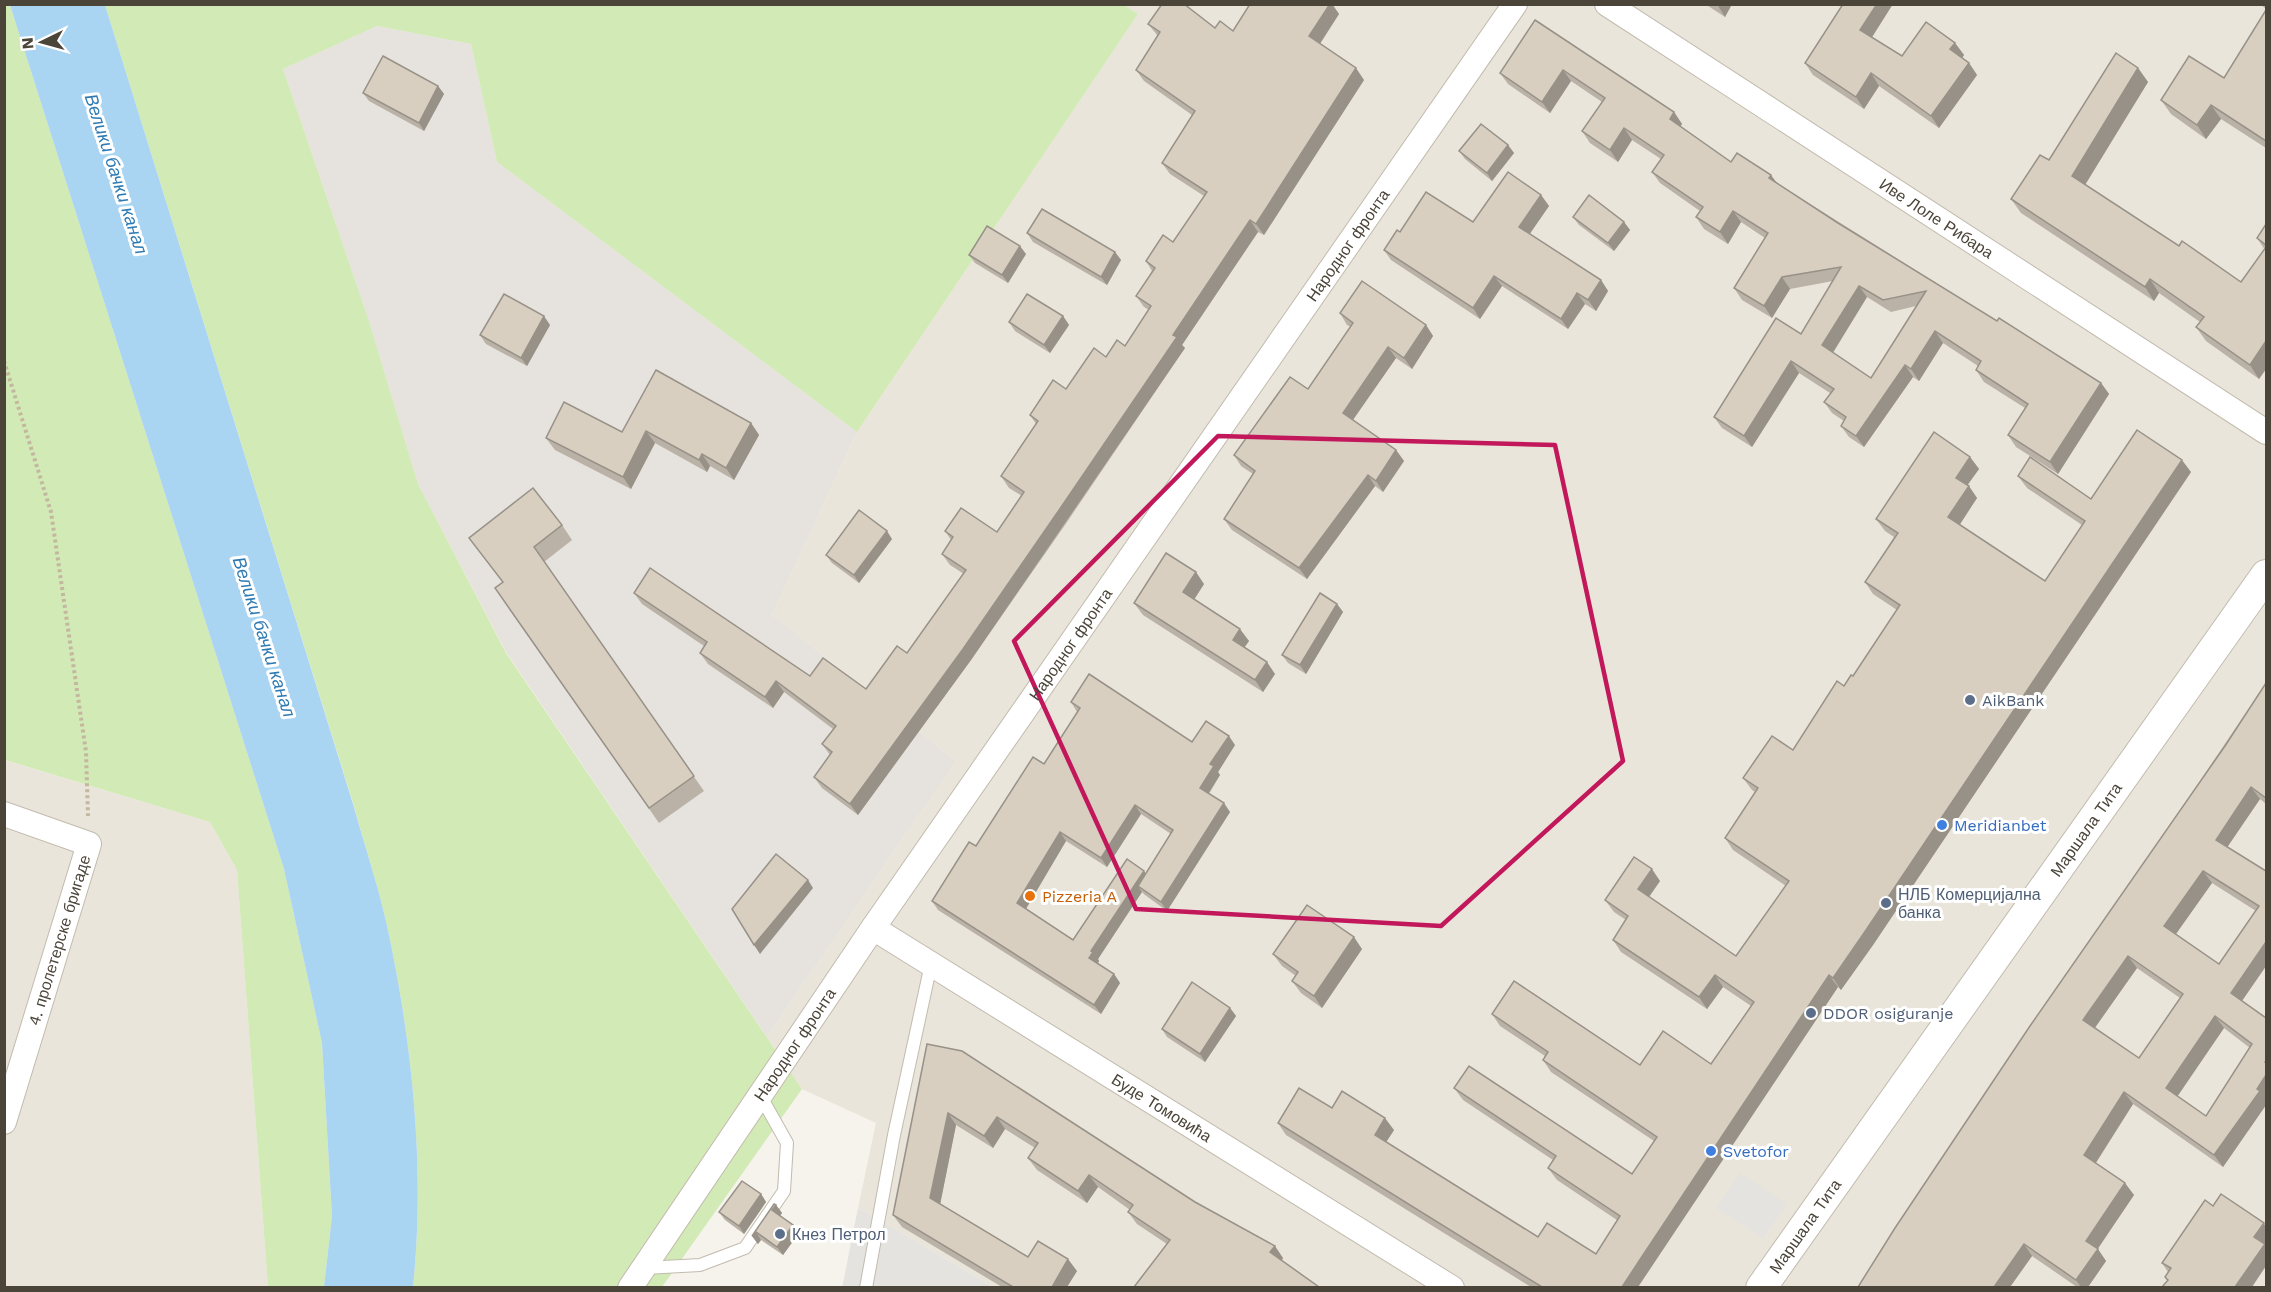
<svg xmlns="http://www.w3.org/2000/svg" width="2271" height="1292" viewBox="0 0 2271 1292" font-family="'Work Sans',sans-serif">
<rect width="100%" height="100%" fill="#f6f3ec"/>
<g fill="#eae5da">
<path d="M1122,5H2266V1287H993L858,1208L876,1123L802,1089L767,1037L956,761L772,615L857,432L1138,14Z"/>
<path d="M4,760L210,822L237,870L268,1287H5Z"/>
</g>
<path fill="#e6e2dd" d="M377,26L471,44L497,162L857,432L772,615L956,761L767,1037L506,652L418,484L369,321L283,69Z"/>
<g fill="#d2eab5">
<path d="M1122,4L1138,14L857,432L497,162L471,44L377,26L283,69L369,321L418,484L506,653L802,1089L662,1287H413C425,1170 413,1050 389,935C380,891 365,847 353,803L105,5Z"/>
<path d="M4,5H10L284,869L322,1043L332,1216L324,1287H268L237,870L210,822L5,760Z"/>
</g>
<g fill="#e5e3e0">
<path d="M1740,1173L1787,1204L1763,1239L1716,1208Z"/>
<path d="M858,1208L879,1220L993,1287L842,1288Z"/>
</g>
<path fill="#a9d4f2" d="M10,5H105L353,804C365,847 380,891 389,935C413,1050 425,1170 413,1287H324L332,1216L322,1043L284,869Z"/>
<g fill="none" stroke-linecap="round" stroke-linejoin="round">
<defs>
<g id="service">
<path d="M645,1268L700,1265L745,1248L784,1191L787,1143L760,1095"/>
<path d="M866,1288L894,1135L931,964"/>
</g>
<g id="minor">
<path id="s1" d="M1607,4L2266,432"/>
<path d="M4,814L89,844L4,1122"/>
<path id="s2" d="M873,928L1452,1288"/>
<path id="s3" d="M630,1288L873,928L1515,4"/>
</g>
<g id="tertiary">
<path id="s4" d="M1761,1288L2266,575"/>
</g>
</defs>
<use href="#service" stroke="#c2bbae" stroke-width="14"/>
<use href="#minor" stroke="#c2bbae" stroke-width="26"/>
<use href="#tertiary" stroke="#c2bbae" stroke-width="32"/>
<path stroke="#c4b79f" stroke-width="4" stroke-dasharray="3 3" stroke-linecap="butt" d="M4,361L51,512L86,752L88,816"/>
<use href="#service" stroke="#fff" stroke-width="12"/>
<use href="#minor" stroke="#fff" stroke-width="24"/>
<use href="#tertiary" stroke="#fff" stroke-width="30"/>
</g>
<g fill="#bab2a6" fill-rule="evenodd">
<path d="M1250,4H1332L1339,14L1320,44L1364,80L1264,235L1258,232L1182,345L1185,348L1065,525L971,660L858,815L822,788L814,777L830,755L822,744L833,729L784,692L773,708L708,664L700,653L704,646L642,604L634,593L810,676L866,689L907,653L964,574L950,565L942,554L951,540L945,531L997,532L1022,496L1009,488L1001,476L1036,424L1030,415L1066,389L1106,357L1125,346L1149,310L1144,307L1136,296L1152,271L1146,261L1173,242L1204,196L1170,174L1162,163L1192,115L1144,81L1136,70L1158,36L1148,24L1215,28L1233,31Z"/>
<path d="M1705,4H1732L1725,17Z"/>
<path d="M2260,4H2266V9Z"/>
<path d="M2266,10V148L2221,119L2206,139L2171,114L2161,100L2224,78Z"/>
<path d="M1535,20L1674,112L1682,124L1680,126L1731,162L1778,184L1997,321L2101,383L2109,394L2058,474L2016,447L2008,435L2025,408L1984,382L1976,370L1978,366L1943,343L1919,381L1913,377L1864,447L1849,437L1841,426L1844,421L1832,413L1824,402L1830,393L1799,373L1752,447L1722,428L1714,417L1801,334L1833,281L1790,289L1772,318L1742,300L1734,288L1765,238L1741,222L1728,244L1704,229L1696,217L1700,211L1660,183L1652,172L1661,159L1632,140L1618,162L1590,143L1582,131L1602,102L1571,81L1550,113L1508,84L1500,73ZM1867,297L1891,312L1916,306L1871,378L1833,353Z"/>
<path d="M1872,37L1902,56L1955,43L1964,55L1962,58L1969,63L1977,75L1939,128L1879,86L1864,109L1813,75L1805,63Z"/>
<path d="M2138,68L2148,82L2085,184L2179,246L2241,282L2265,250L2257,238L2266,224V369L2259,379L2206,341L2196,327L2200,322L2159,293L2154,301L2021,213L2011,199Z"/>
<path d="M438,86L444,94L424,131L369,101L363,93Z"/>
<path d="M1508,145L1514,153L1492,181L1465,159L1459,151Z"/>
<path d="M1541,195L1549,206L1529,234L1601,280L1608,291L1596,311L1585,304L1568,329L1502,286L1480,319L1391,260L1384,250L1400,232L1473,222Z"/>
<path d="M1573,217L1624,222L1630,230L1614,251L1579,225Z"/>
<path d="M1027,233L1115,252L1121,260L1107,285L1033,242Z"/>
<path d="M1026,254L1008,283L975,263L969,255Z"/>
<path d="M1340,313L1426,325L1433,336L1412,369L1396,358L1353,420L1396,450L1404,461L1383,492L1375,486L1307,579L1232,530L1224,519L1253,474L1241,466L1234,455L1308,389L1351,327L1347,325Z"/>
<path d="M1063,316L1069,325L1050,353L1015,331L1009,322Z"/>
<path d="M550,325L527,366L486,344L480,335Z"/>
<path d="M751,423L759,435L734,480L710,466L707,472L655,443L631,489L555,450L546,438L622,432Z"/>
<path d="M1970,457L1979,469L1967,485L1977,498L1959,524L2045,581L2082,525L2027,488L2018,476L2091,499L2191,472L1873,945L1841,990L1838,987L1638,1287H1531L1286,1135L1278,1123L1332,1108L1394,1130L1386,1142L1538,1237L1596,1254L1617,1220L1557,1180L1548,1168L1553,1160L1463,1100L1454,1088L1632,1174L1654,1141L1551,1072L1543,1060L1545,1056L1500,1026L1492,1014L1640,1065L1711,1064L1751,1006L1723,987L1707,1009L1621,952L1613,940L1626,920L1614,912L1605,900L1660,881L1649,897L1736,956L1786,886L1733,850L1725,838L1755,792L1752,790L1743,778L1793,750L1844,686L1853,676L1897,610L1873,594L1865,582L1894,537L1885,531L1876,519Z"/>
<path d="M562,525L572,540L544,562L704,791L659,823L495,588L503,583L469,538Z"/>
<path d="M892,539L859,583L832,563L826,555Z"/>
<path d="M1204,584L1194,600L1249,641L1244,648L1275,674L1263,692L1143,615L1134,603Z"/>
<path d="M1337,604L1343,612L1306,674L1288,663L1282,655Z"/>
<path d="M2266,683V804L2260,799L2227,847L2266,871V966L2242,1001L2266,1100V1105L2223,1167L2133,1104L2096,1163L2134,1195L2097,1249L2106,1261L2088,1287H2077L2032,1256L2010,1287H1858ZM2212,883L2256,911L2219,964L2176,934ZM2137,968L2180,998L2139,1058L2095,1027ZM2224,1028L2250,1048L2206,1116L2177,1096Z"/>
<path d="M1071,702L1192,742L1235,745L1218,772L1220,775L1209,794L1230,812L1167,911L1145,895L1142,892L1098,959L1099,961L1098,964L1114,974L1120,983L1101,1014L938,910L932,901L976,846L1044,764L1077,712ZM1141,814L1171,834L1146,874L1073,940L1026,909L1066,841L1107,867Z"/>
<path d="M1362,949L1322,1008L1301,993L1292,981L1296,976L1282,966L1273,954Z"/>
<path d="M1230,1008L1236,1016L1205,1062L1167,1037L1162,1029Z"/>
<path d="M927,1044L1283,1258L1282,1260L1167,1244L1137,1224L1128,1212L1130,1210L1098,1187L1087,1203L1037,1170L1028,1158L1035,1148L1005,1129L993,1148L956,1125L940,1204L1028,1257L1077,1271L1067,1287H1002L902,1227L893,1215Z"/>
<path d="M761,1194L766,1202L744,1234L725,1220L719,1212Z"/>
<path d="M776,1205L782,1213L780,1216L799,1233L783,1255L761,1240L758,1244L752,1236Z"/>
<path d="M2266,1245V1266L2167,1281L2165,1277L2168,1272L2162,1263Z"/>
</g>
<g fill="#979187">
<path d="M1330,4H1332L1339,14L1317,48L1309,36Z"/>
<path d="M1717,4H1732L1725,17Z"/>
<path d="M1877,4H1893L1869,42L1860,30Z"/>
<path d="M1955,43L1964,55L1959,62L1950,49Z"/>
<path d="M1969,63L1977,75L1939,128L1931,116Z"/>
<path d="M1356,68L1364,80L1264,235L1256,224Z"/>
<path d="M2138,68L2148,82L2082,190L2072,176Z"/>
<path d="M1563,70L1571,81L1550,113L1542,102Z"/>
<path d="M1871,73L1879,86L1864,109L1856,97Z"/>
<path d="M438,86L444,94L424,131L419,123Z"/>
<path d="M2211,105L2221,119L2206,139L2197,125Z"/>
<path d="M1674,112L1682,124L1678,130L1670,119Z"/>
<path d="M1624,128L1632,140L1618,162L1610,150Z"/>
<path d="M1508,145L1514,153L1492,181L1487,173Z"/>
<path d="M1771,175L1779,186L1769,178Z"/>
<path d="M1541,195L1549,206L1527,238L1519,227Z"/>
<path d="M1733,211L1741,222L1728,244L1720,232Z"/>
<path d="M1250,220L1258,232L1182,345L1185,348L971,660L858,815L850,804L1173,335Z"/>
<path d="M1624,222L1630,230L1614,251L1608,243Z"/>
<path d="M1020,246L1026,254L1008,283L1002,275Z"/>
<path d="M1115,252L1121,260L1107,285L1101,277Z"/>
<path d="M1494,276L1502,286L1480,319L1473,308Z"/>
<path d="M1782,277L1790,289L1772,318L1764,306Z"/>
<path d="M2150,279L2159,293L2154,301L2145,287Z"/>
<path d="M1601,280L1608,291L1596,311L1588,300Z"/>
<path d="M1859,286L1867,297L1830,357L1822,345Z"/>
<path d="M1577,293L1585,304L1568,329L1561,319Z"/>
<path d="M544,316L550,325L527,366L521,358Z"/>
<path d="M1063,316L1069,325L1050,353L1044,345Z"/>
<path d="M1426,325L1433,336L1412,369L1404,358Z"/>
<path d="M1935,331L1943,343L1919,381L1911,369Z"/>
<path d="M2266,341V369L2259,379L2250,365Z"/>
<path d="M1388,347L1396,358L1350,424L1343,413Z"/>
<path d="M1791,361L1799,373L1752,447L1744,436Z"/>
<path d="M1905,365L1913,377L1864,447L1856,436Z"/>
<path d="M2101,383L2109,394L2058,474L2050,462Z"/>
<path d="M751,423L759,435L734,480L726,468Z"/>
<path d="M646,431L655,443L631,489L623,477Z"/>
<path d="M1396,450L1404,461L1383,492L1376,481Z"/>
<path d="M702,454L710,466L707,472L699,460Z"/>
<path d="M1970,457L1979,469L1964,490L1956,478Z"/>
<path d="M2182,460L2191,472L1873,945L1841,990L1833,978Z"/>
<path d="M1368,475L1375,486L1307,579L1299,568Z"/>
<path d="M1969,486L1977,498L1957,529L1948,517Z"/>
<path d="M887,531L892,539L859,583L854,575Z"/>
<path d="M1196,572L1204,584L1191,604L1183,592Z"/>
<path d="M1337,604L1343,612L1306,674L1300,665Z"/>
<path d="M1240,629L1249,641L1241,652L1233,640Z"/>
<path d="M1267,662L1275,674L1263,692L1255,680Z"/>
<path d="M776,681L784,692L773,708L765,697Z"/>
<path d="M1229,736L1235,745L1218,772L1220,775L1206,797L1200,788L1210,764Z"/>
<path d="M2251,787L2260,799L2224,852L2216,840Z"/>
<path d="M1224,803L1230,812L1167,911L1161,902Z"/>
<path d="M1135,805L1141,814L1107,867L1101,858Z"/>
<path d="M1060,832L1066,841L1024,912L1017,903Z"/>
<path d="M1652,869L1660,881L1646,901L1638,889Z"/>
<path d="M1144,871L1151,880L1138,886L1142,892L1098,959L1099,961L1095,967L1089,958L1091,951Z"/>
<path d="M2203,871L2212,883L2173,938L2164,926Z"/>
<path d="M808,880L813,888L760,954L754,945Z"/>
<path d="M1354,937L1362,949L1322,1008L1314,996Z"/>
<path d="M2266,942V966L2239,1005L2231,993Z"/>
<path d="M2128,956L2137,968L2092,1032L2083,1020Z"/>
<path d="M1114,974L1120,983L1101,1014L1094,1005Z"/>
<path d="M1715,975L1723,987L1707,1009L1699,997Z"/>
<path d="M1829,975L1838,987L1638,1287H1622L1639,1261Z"/>
<path d="M1230,1008L1236,1016L1205,1062L1200,1054Z"/>
<path d="M2215,1016L2224,1028L2175,1100L2166,1088Z"/>
<path d="M2266,1075V1105L2223,1167L2214,1155Z"/>
<path d="M2124,1092L2133,1104L2093,1167L2084,1155Z"/>
<path d="M948,1113L956,1125L939,1210L930,1198Z"/>
<path d="M997,1117L1005,1129L993,1148L984,1136Z"/>
<path d="M1385,1118L1394,1130L1383,1147L1375,1135Z"/>
<path d="M1089,1175L1098,1187L1087,1203L1078,1191Z"/>
<path d="M2125,1183L2134,1195L2095,1253L2086,1241Z"/>
<path d="M761,1194L766,1202L744,1234L739,1226Z"/>
<path d="M776,1205L782,1213L778,1218L772,1210Z"/>
<path d="M2264,1223L2266,1228V1266L2252,1287H2235L2254,1237Z"/>
<path d="M793,1225L799,1233L783,1255L777,1247Z"/>
<path d="M756,1232L761,1240L758,1244L752,1236Z"/>
<path d="M2024,1244L2032,1256L2010,1287H1994Z"/>
<path d="M1275,1246L1283,1258L1279,1264L1270,1252Z"/>
<path d="M2098,1249L2106,1261L2088,1287H2081L2076,1280Z"/>
<path d="M1068,1259L1077,1271L1067,1287H1052Z"/>
</g>
<g fill="#d8cfc1" stroke="#979187" stroke-width="1.5" fill-rule="evenodd">
<path d="M1162,4H1184L1215,28L1220,21L1233,31L1250,4H1330L1309,36L1356,68L1256,224L1250,220L1173,335L1177,337L1057,513L963,649L850,804L814,777L832,752L822,744L836,726L776,681L765,697L700,653L707,642L634,593L650,568L810,676L823,658L866,689L897,646L907,653L966,570L942,554L953,537L945,531L961,508L997,532L1024,492L1001,476L1038,421L1030,415L1053,380L1066,389L1094,348L1106,357L1117,340L1125,346L1151,306L1136,296L1155,268L1146,261L1163,235L1173,242L1207,192L1162,163L1195,111L1136,70L1160,32L1148,24Z"/>
<path d="M1843,4H1877L1860,30L1902,56L1926,22L1955,43L1950,49L1969,63L1931,116L1871,73L1856,97L1805,63Z"/>
<path d="M2266,10V141L2211,105L2197,125L2161,100L2189,56L2224,78Z"/>
<path d="M1535,20L1674,112L1670,119L1731,162L1737,153L1771,175L1769,178L1838,223L1997,321L1999,318L2101,383L2050,462L2008,435L2028,404L1976,370L1981,361L1935,331L1911,369L1905,365L1856,436L1841,426L1846,417L1824,402L1834,389L1791,361L1744,436L1714,417L1776,318L1801,334L1841,267L1782,277L1764,306L1734,288L1768,233L1733,211L1720,232L1696,217L1703,207L1652,172L1664,155L1624,128L1610,150L1582,131L1605,98L1563,70L1542,102L1500,73ZM1859,286L1883,300L1926,291L1871,378L1822,345Z"/>
<path d="M2116,53L2138,68L2072,176L2179,246L2182,241L2241,282L2266,247V341L2250,365L2196,327L2204,317L2150,279L2145,287L2011,199L2040,155L2049,160Z"/>
<path d="M383,56L438,86L419,123L363,93Z"/>
<path d="M1481,124L1508,145L1487,173L1459,151Z"/>
<path d="M1508,172L1541,195L1519,227L1601,280L1588,300L1577,293L1561,319L1494,276L1473,308L1384,250L1397,230L1400,232L1426,192L1473,222Z"/>
<path d="M1589,195L1624,222L1608,243L1573,217Z"/>
<path d="M1042,209L1115,252L1101,277L1027,233Z"/>
<path d="M2266,224V245L2257,238Z"/>
<path d="M987,226L1020,246L1002,275L969,255Z"/>
<path d="M1362,281L1426,325L1404,358L1388,347L1343,413L1396,450L1376,481L1368,475L1299,568L1224,519L1255,471L1234,455L1290,377L1308,389L1353,323L1340,313Z"/>
<path d="M504,294L544,316L521,358L480,335Z"/>
<path d="M1027,294L1063,316L1044,345L1009,322Z"/>
<path d="M656,370L751,423L726,468L702,454L699,460L646,431L623,477L546,438L564,402L622,432Z"/>
<path d="M2137,430L2182,460L1864,933L1833,978L1829,975L1639,1261L1622,1287H1542L1278,1123L1299,1088L1332,1108L1342,1091L1385,1118L1375,1135L1538,1237L1547,1223L1596,1254L1620,1216L1548,1168L1556,1156L1454,1088L1469,1066L1632,1174L1657,1137L1543,1060L1548,1052L1492,1014L1514,981L1640,1065L1663,1031L1711,1064L1754,1002L1715,975L1699,997L1613,940L1628,916L1605,900L1634,857L1652,869L1638,889L1736,956L1789,881L1725,838L1758,788L1743,778L1772,736L1793,750L1837,681L1844,686L1851,675L1853,676L1900,605L1865,582L1898,533L1876,519L1934,432L1970,457L1956,478L1969,486L1948,517L2045,581L2085,521L2018,476L2030,457L2091,499Z"/>
<path d="M533,488L562,525L534,547L694,776L649,808L495,588L503,582L469,538Z"/>
<path d="M859,510L887,531L854,575L826,555Z"/>
<path d="M1166,553L1196,572L1183,592L1240,629L1233,640L1267,662L1255,680L1134,603Z"/>
<path d="M1320,593L1337,604L1300,665L1282,655Z"/>
<path d="M1089,674L1192,742L1206,721L1229,736L1210,764L1214,766L1200,788L1224,803L1161,902L1138,886L1173,830L1135,805L1101,858L1060,832L1017,903L1073,940L1127,859L1144,871L1091,951L1093,952L1089,958L1114,974L1094,1005L932,901L969,842L976,846L1033,757L1044,764L1080,708L1071,702Z"/>
<path d="M2266,683V798L2251,787L2216,840L2266,871V942L2231,993L2266,1018V1060L2265,1062L2266,1063V1075L2257,1089L2260,1091L2214,1155L2124,1092L2084,1155L2125,1183L2086,1241L2098,1249L2076,1280L2024,1244L1994,1287H1858L1895,1228L2030,1026L2225,746ZM2203,871L2259,906L2219,964L2164,926ZM2128,956L2183,994L2139,1058L2083,1020ZM2215,1016L2252,1044L2206,1116L2166,1088Z"/>
<path d="M776,854L808,880L754,945L732,909Z"/>
<path d="M1307,905L1354,937L1314,996L1292,981L1298,972L1273,954Z"/>
<path d="M1192,982L1230,1008L1200,1054L1162,1029Z"/>
<path d="M927,1044L962,1051L1195,1202L1275,1246L1270,1252L1319,1287H1134L1170,1240L1128,1212L1133,1205L1089,1175L1078,1191L1028,1158L1038,1143L997,1117L984,1136L948,1113L930,1198L1028,1257L1038,1241L1068,1259L1052,1287H1013L893,1215Z"/>
<path d="M742,1181L761,1194L739,1226L719,1212Z"/>
<path d="M2221,1194L2264,1223L2254,1237L2265,1244L2235,1287H2162L2168,1280L2165,1277L2171,1268L2162,1263L2205,1200L2213,1206Z"/>
<path d="M774,1204L776,1205L772,1210L793,1225L777,1247L756,1232L752,1236Z"/>
</g>
<path fill="none" stroke="#c2185b" stroke-width="4.5" stroke-linejoin="round" d="M1218,436L1555,445L1623,761L1441,926L1136,909L1014,641Z"/>
<g fill="#5c6f8a" stroke="#fff" stroke-width="2">
<circle cx="1970" cy="700" r="6"/>
<circle cx="1886" cy="903" r="6"/>
<circle cx="1811" cy="1013" r="6"/>
<circle cx="780" cy="1234" r="6"/>
</g>
<g fill="#3f7fe0" stroke="#fff" stroke-width="2">
<circle cx="1942" cy="825" r="6"/>
<circle cx="1711" cy="1151" r="6"/>
</g>
<circle fill="#e8710a" stroke="#fff" stroke-width="2" cx="1030" cy="896" r="6"/>
<g text-anchor="middle" stroke-width="6" stroke-linejoin="round" paint-order="stroke">
<g font-size="16" fill="#4b4439" stroke="#fff">
<text dy="6" stroke="none"><textPath href="#s1" startOffset="393">Иве Лоле Рибара</textPath></text>
<text dy="6" stroke="none"><textPath href="#s3" startOffset="1266">Народног фронта</textPath></text>
<text dy="6" stroke="none"><textPath href="#s3" startOffset="780">Народног фронта</textPath></text>
<text dy="6" stroke="none"><textPath href="#s4" startOffset="562">Маршала Тита</textPath></text>
<text transform="translate(59 940) rotate(-73)" y="6">4. пролетерске бригаде</text>
<text dy="6" stroke="none"><textPath href="#s3" startOffset="294">Народног фронта</textPath></text>
<text dy="6" stroke="none"><textPath href="#s2" startOffset="340">Буде Томовића</textPath></text>
<text dy="6" stroke="none"><textPath href="#s4" startOffset="76">Маршала Тита</textPath></text>
</g>
<g font-size="16" fill="#4e5e75" stroke="#fff" text-anchor="start">
<text x="1982" y="706">AikBank</text>
<text x="1898" y="900">НЛБ Комерцијална<tspan x="1898" dy="18">банка</tspan></text>
<text x="1823" y="1019">DDOR osiguranje</text>
<text x="792" y="1240">Кнез Петрол</text>
</g>
<g font-size="16" fill="#366cbe" stroke="#fff" text-anchor="start">
<text x="1954" y="831">Meridianbet</text>
<text x="1723" y="1157">Svetofor</text>
</g>
<g font-size="16" fill="#c56008" stroke="#fff" text-anchor="start">
<text x="1042" y="902">Pizzeria A</text>
</g>
<g font-size="18" font-style="italic" fill="#2e7ab2" stroke="#fff">
<text transform="translate(116 174) rotate(72)" y="6">Велики бачки канал</text>
<text transform="translate(264 637) rotate(72)" y="6">Велики бачки канал</text>
</g>
</g>
<rect width="2271" height="1292" fill="none" stroke="#4b4439" stroke-width="12"/>
<g transform="translate(42 42) rotate(265)" stroke="#ffffff" stroke-width="4.5" paint-order="stroke">
<path d="M0-4.5L10 22L0 15L-10 22Z" fill="#4b4439"/>
<text y="-9" font-size="16" font-weight="bold" text-anchor="middle" fill="#4b4439">N</text>
</g>
</svg>
